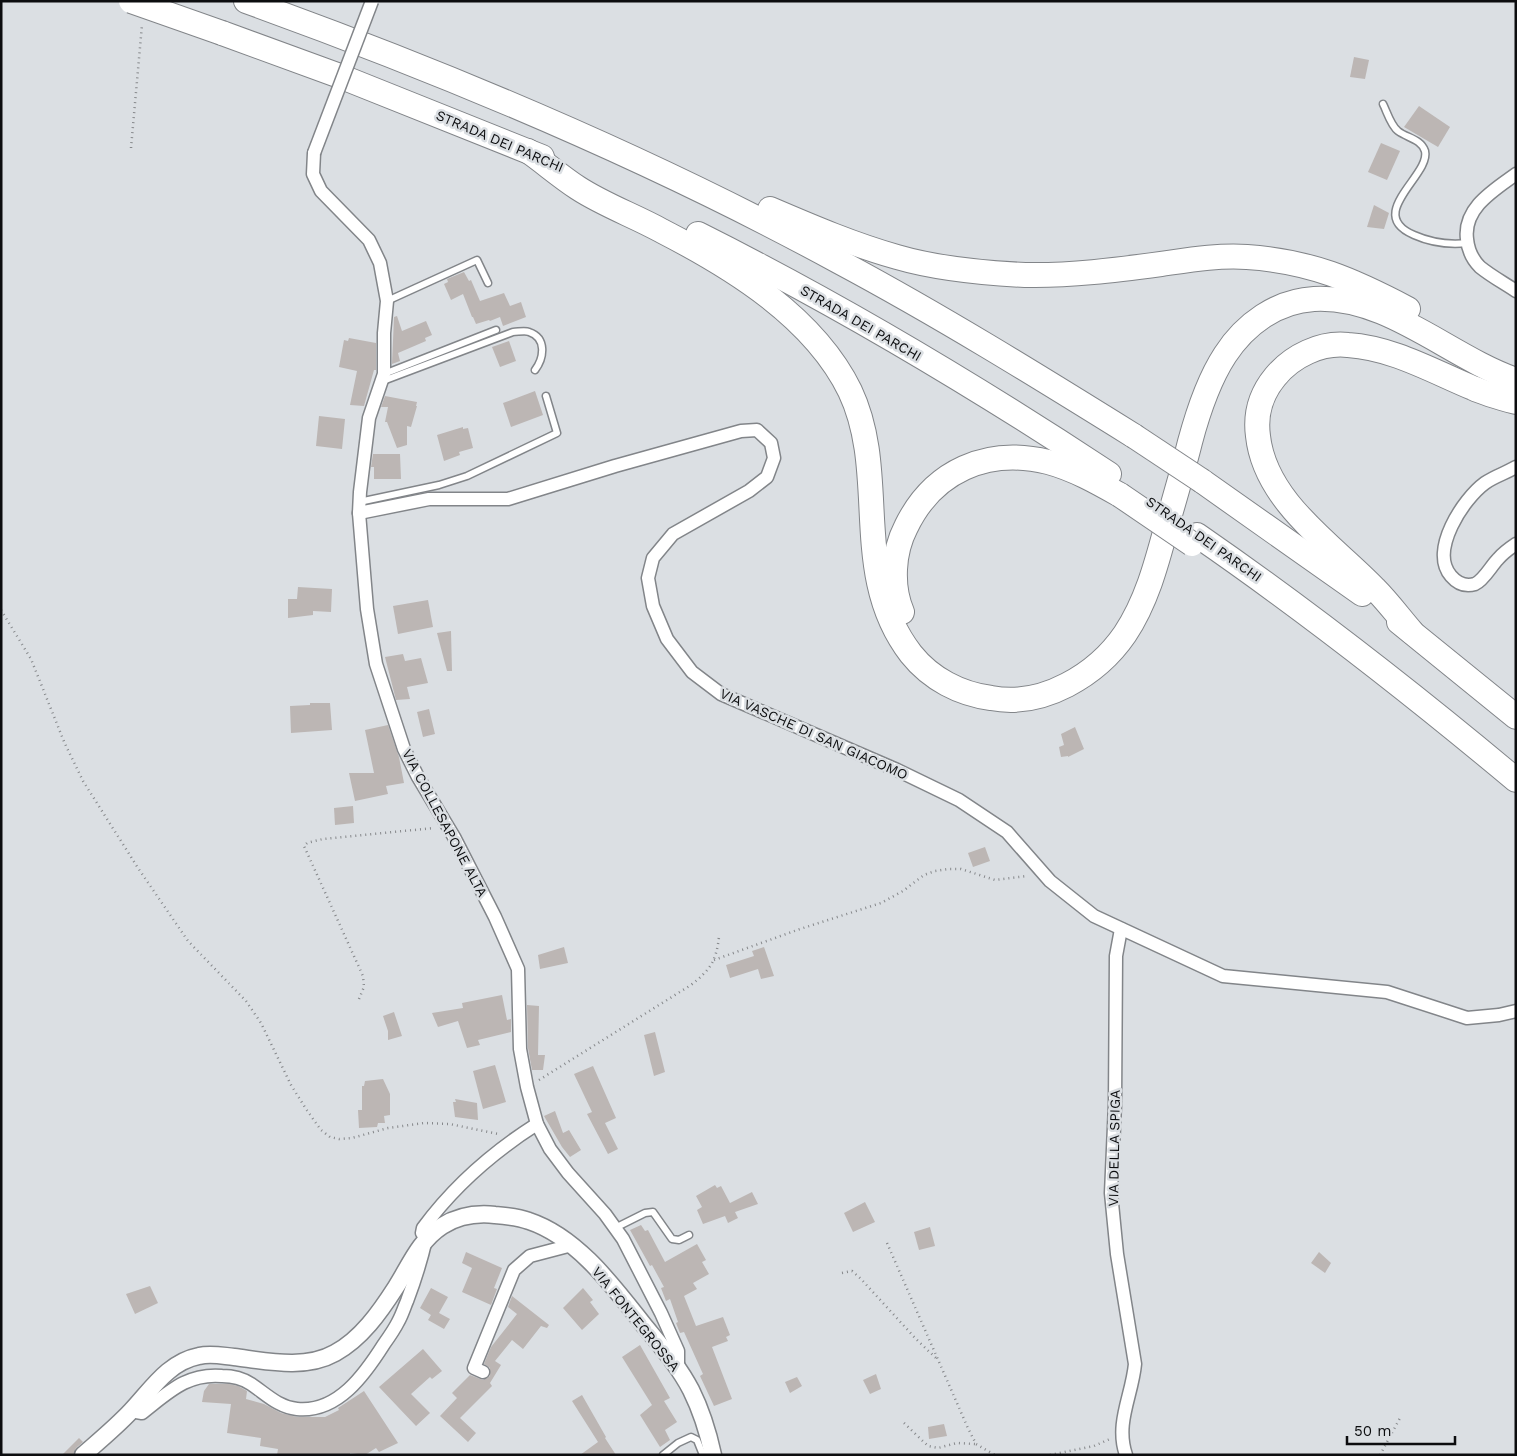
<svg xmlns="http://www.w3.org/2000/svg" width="1517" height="1456" viewBox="0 0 1517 1456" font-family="'Work Sans',sans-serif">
<rect width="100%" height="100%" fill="#dbdfe3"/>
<g fill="#bcb6b4">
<path d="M1354,57L1369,60L1365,79L1350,77Z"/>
<path d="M1419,106L1450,127L1438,147L1404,127Z"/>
<path d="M1381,143L1400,151L1387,180L1368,172Z"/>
<path d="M1374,205L1389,213L1384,229L1367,227Z"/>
<path d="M464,272L469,281L471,280L480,301L504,293L510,306L521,302L526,317L503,326L500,317L490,321L489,320L476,324L473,317H472L463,294L451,300L444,284L448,282L447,279Z"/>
<path d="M397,316L402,331L426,321L432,335L425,338L426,341L398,353L400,361L392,364L394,317Z"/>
<path d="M349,338L376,343V370H374L364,406L350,405L357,371L339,367L344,340L348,341Z"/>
<path d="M509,341L516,361L500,367L492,347Z"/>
<path d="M535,391L543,415L511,427L503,403Z"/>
<path d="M385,396L417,402L416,406H417L411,427L407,426V445L397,448L387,422H385L388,407H381Z"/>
<path d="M319,416L345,419L342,449L316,446Z"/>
<path d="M463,427V429L468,428L473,448L459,452L460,455L444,461L437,435Z"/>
<path d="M373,454H400L401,479H374V467H371Z"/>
<path d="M298,587L332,589L331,612L313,611V615L288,618V599H297Z"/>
<path d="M428,600L433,627L398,634L393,606Z"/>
<path d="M451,631L452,671H447L437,633Z"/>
<path d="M403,654L405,661L421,658L428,683L407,687L410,699L396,700L385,657Z"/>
<path d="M310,703H330L332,730L291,733L290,706L310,705Z"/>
<path d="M429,709L435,734L423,737L417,712Z"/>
<path d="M388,725L399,757L404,783L386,786L388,794L355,801L349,773H374L365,730Z"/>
<path d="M1075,727L1084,749L1068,757V756L1061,757L1059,747L1064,745L1061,734Z"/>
<path d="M353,806L354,823L335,825L334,808Z"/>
<path d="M985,847L990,861L973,867L968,853Z"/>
<path d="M564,947L568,963L540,969L538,955Z"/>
<path d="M764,947L774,976L761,979L758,969L730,978L726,965L754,956L752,951Z"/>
<path d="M502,995L507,1020L511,1019V1032L478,1040L480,1045L467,1048L458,1021L438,1027L432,1013L463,1008L462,1003Z"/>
<path d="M527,1005L539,1006L538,1055H545L543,1070H532L528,1048Z"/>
<path d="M394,1012L402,1036L388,1040V1031L383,1016Z"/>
<path d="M655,1032L665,1072L654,1076L644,1035Z"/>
<path d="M495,1065L506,1102L483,1109L473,1071Z"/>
<path d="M593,1066L616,1118L605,1123L618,1149L608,1154L587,1114L592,1112L574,1074Z"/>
<path d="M383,1079L390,1094V1115L384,1116L385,1123H378L377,1127L359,1128L358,1110H362V1086H364L365,1081Z"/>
<path d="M455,1099L477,1103L478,1120L455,1117L453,1102H456Z"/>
<path d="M555,1111L563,1133L569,1130L581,1150L570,1157L562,1147L544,1116Z"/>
<path d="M715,1185L717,1188L721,1186L730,1203L752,1192L758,1204L735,1212L738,1218L728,1223L725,1216L703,1224L697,1210L702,1207L696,1196Z"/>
<path d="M865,1202L875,1222L853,1232L844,1213Z"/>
<path d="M641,1225L645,1231L648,1230L665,1262L697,1244L706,1260L702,1262L709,1274L693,1283L697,1289L684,1296L696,1326L723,1317L730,1335L726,1337L728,1341L712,1347L732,1399L714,1406L700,1376L703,1374L684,1332L680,1333L676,1323L678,1322L670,1299L666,1301L661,1288L664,1287L652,1265L650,1266L630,1230Z"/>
<path d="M930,1227L935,1246L919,1250L914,1232Z"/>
<path d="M466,1252L502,1268L494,1288L497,1289L491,1305L462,1292L472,1268L462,1263Z"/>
<path d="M1319,1252L1331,1263L1325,1273L1311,1263Z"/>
<path d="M150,1286L158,1303L135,1314L126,1294Z"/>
<path d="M431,1288L448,1297L439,1313L450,1319L444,1329L428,1320L431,1315L420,1308Z"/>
<path d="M583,1288L593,1300L590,1302L599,1314L582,1330L563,1308Z"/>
<path d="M512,1296L549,1325L547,1328L541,1326L523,1349L512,1340L495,1361L501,1365L490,1383L492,1386L460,1418L476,1433L468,1442L440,1416L457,1398L452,1393L470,1375L483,1380L490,1376V1368L484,1364L491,1347L517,1314L508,1307Z"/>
<path d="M640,1345L670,1398L664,1401L677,1422L665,1430L670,1440L660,1447L640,1415L652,1405L622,1357Z"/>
<path d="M423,1349L442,1371L432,1379L430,1377L411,1394L430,1413L416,1426L379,1387Z"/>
<path d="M876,1374L881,1389L870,1394L863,1380Z"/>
<path d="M797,1377L802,1386L790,1393L785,1382Z"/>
<path d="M209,1384H229L238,1386L247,1391L246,1399L264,1404L281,1413L297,1417H325L339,1410L338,1408L364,1391L398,1443L379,1452L376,1448L365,1455L350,1453V1455H277L278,1449L260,1446L261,1438L227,1433L231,1404L202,1402L204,1391Z"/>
<path d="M582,1395L606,1437L605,1438L616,1455H580L598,1442L572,1401Z"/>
<path d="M944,1424L947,1436L929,1439L928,1427Z"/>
<path d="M79,1438L83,1442L76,1448L73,1455H62Z"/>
</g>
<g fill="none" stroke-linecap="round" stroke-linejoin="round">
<defs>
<g id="service">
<path d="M1383,104C1387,112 1391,126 1398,131C1407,138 1421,139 1425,151C1431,175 1364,214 1414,235C1432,243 1448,245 1467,243"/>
<path d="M387,301L477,260L488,283"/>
<path d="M384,374L496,330"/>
<path d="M383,381L513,332C518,332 525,330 529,332C547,338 544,358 535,370"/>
<path d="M359,502L439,485L467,476L557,433L546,396"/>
<path d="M615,1228L645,1213L653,1212L672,1239L679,1240L689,1235"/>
<path d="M663,1455L678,1443L691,1437L697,1440L703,1455"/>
</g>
<g id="minor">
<path d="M314,153L313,174L321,191L369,240L380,263L387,301L384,333V374L369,418L360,492L359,513L367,609L376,664L404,749L418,777L454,837L495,917L518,969L520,1049L527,1087L537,1124L550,1149L568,1173L605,1214L623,1239L661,1313L678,1351V1368"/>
<path d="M1516,174C1494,190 1463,208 1467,239C1468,250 1472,259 1480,267C1491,276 1504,283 1516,291"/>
<path d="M1516,467C1506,473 1495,476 1485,483C1463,499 1429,551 1451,576C1457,583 1465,587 1475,584C1484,580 1491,566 1498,559C1503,553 1510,548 1516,544"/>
<path d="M359,513L429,499H508L615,466L741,431L757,430L771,443L774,458L767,477L749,491L673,534L653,558L648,578L653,606L667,639L692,672L721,694L897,770L959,800L1007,832L1050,881L1094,916L1223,976L1387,992L1467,1018L1499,1015L1516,1011"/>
<path d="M1121,929L1116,956L1115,1104L1111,1193L1117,1254L1135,1364C1132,1396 1115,1423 1126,1455"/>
<path d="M483,1372L474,1368L514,1270L530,1256L572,1245"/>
<path d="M131,1411L142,1413C169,1392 187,1373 222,1376C233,1376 242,1378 251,1384C266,1394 278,1407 297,1409C338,1413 365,1374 384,1344C389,1337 394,1330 398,1322C402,1315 404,1308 407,1301C415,1280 421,1261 426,1239L422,1233L423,1228C454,1186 493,1152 537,1124"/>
</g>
<path id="tertiary" d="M83,1455C99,1441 116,1427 131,1411C151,1390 168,1362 199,1356C211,1353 223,1356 234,1357C266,1361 305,1370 335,1353C361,1339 380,1312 396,1287C410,1265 419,1241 442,1226C458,1216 477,1213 495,1215C507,1216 518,1217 529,1221C577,1237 613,1286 643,1324C660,1345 678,1365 691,1390C701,1410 708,1432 713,1455"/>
<g id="motorway">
<path d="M246,1C449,74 649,158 838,261C939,315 1036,375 1134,436"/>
<path d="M222,33L337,75L542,157"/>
<path d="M528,151C545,163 561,177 578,188C604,205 635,216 662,231C732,267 814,317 850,391C890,475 849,574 911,654C931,679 960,694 991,698C1017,703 1044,697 1067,685C1090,673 1110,656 1125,634C1147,601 1157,562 1167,525C1175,497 1183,470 1190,442C1198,412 1208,381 1225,355C1245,324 1277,301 1314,299C1388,295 1449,357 1516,380"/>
<path d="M770,209C812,227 854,245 897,257C938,269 983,273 1025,275C1070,276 1116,270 1161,264C1189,260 1218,255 1247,257C1310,261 1353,280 1408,309"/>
<path d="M698,234C840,305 977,387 1109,474"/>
<path d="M1202,481L1362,594"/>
<path d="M1197,535C1307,611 1413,694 1516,780"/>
<path d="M902,612C891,586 893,552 906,527C933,471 987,447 1048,462C1074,469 1097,482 1120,495"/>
<path d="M1399,622L1516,717"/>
<path d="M1412,632C1399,617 1388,602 1375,589C1333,545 1265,502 1258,436C1255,414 1261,394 1275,377C1292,356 1321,342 1348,345C1393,348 1432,371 1473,388C1486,394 1501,398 1516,402"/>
</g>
</defs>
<use href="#service" stroke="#828589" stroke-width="9"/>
<use href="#minor" stroke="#828589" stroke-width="15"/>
<use href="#tertiary" stroke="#828589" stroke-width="19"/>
<use href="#motorway" stroke="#828589" stroke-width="26"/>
<g stroke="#86888b" stroke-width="2.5" stroke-dasharray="1 4" stroke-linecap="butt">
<path d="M131,148L142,25"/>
<path d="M1,610L31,659L65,744L83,781L138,868L188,941L246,1001L261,1023L291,1085L306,1109L321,1130L330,1137L339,1139L352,1138L388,1128L424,1123L450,1124L498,1134"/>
<path d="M714,960L800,929L881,903L903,891L924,875L935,871L948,869H961L995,880L1027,876"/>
<path d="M359,999L364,987L363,976L304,846L307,843L323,839L434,828"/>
<path d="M539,1080L691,985C710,970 716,962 719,937"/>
<path d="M887,1243L967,1426L976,1444L995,1455"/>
<path d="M842,1273L852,1271L861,1279L916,1339L938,1360"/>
<path d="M904,1423L928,1446L938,1448L957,1443L976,1444"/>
<path d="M1050,1455L1094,1446L1110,1439"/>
<path d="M1380,1455L1400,1418"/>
</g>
<use href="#service" stroke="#fff" stroke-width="6"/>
<use href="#minor" stroke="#fff" stroke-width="12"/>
<use href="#tertiary" stroke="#fff" stroke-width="16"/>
<use href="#motorway" stroke="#fff" stroke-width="24"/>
<defs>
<path id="minor-bridge" d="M314,153L372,1"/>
<g id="motorway-bridge">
<path d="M131,1L222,33"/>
<path d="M1134,436L1202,481"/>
<path d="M1120,495L1192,544"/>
</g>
</defs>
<use href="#minor-bridge" stroke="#828589" stroke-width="15" stroke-linecap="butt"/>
<use href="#motorway-bridge" stroke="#828589" stroke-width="26" stroke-linecap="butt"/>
<use href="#minor-bridge" stroke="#fff" stroke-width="12"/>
<use href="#motorway-bridge" stroke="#fff" stroke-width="24"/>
</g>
<g text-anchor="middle" stroke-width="5" stroke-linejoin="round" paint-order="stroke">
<g font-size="14" fill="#0c0d0f" stroke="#dbdfe3">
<text transform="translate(500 141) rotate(23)" y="5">STRADA DEI PARCHI</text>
<text transform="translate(861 323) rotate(30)" y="5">STRADA DEI PARCHI</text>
<text transform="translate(1204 539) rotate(35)" y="5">STRADA DEI PARCHI</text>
<text transform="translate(814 734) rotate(24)" y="5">VIA VASCHE DI SAN GIACOMO</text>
<text transform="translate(445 823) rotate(62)" y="5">VIA COLLESAPONE ALTA</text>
<text transform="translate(1114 1148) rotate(-89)" y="5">VIA DELLA SPIGA</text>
<text transform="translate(636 1319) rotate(51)" y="5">VIA FONTEGROSSA</text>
</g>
</g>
<rect width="1517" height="1456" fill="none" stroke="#0c0d0f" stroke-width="5"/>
<path d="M1347 1436v8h108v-8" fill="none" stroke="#0c0d0f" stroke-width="2.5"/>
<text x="1354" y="1436" font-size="15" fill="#0c0d0f" stroke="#dbdfe3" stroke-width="4" paint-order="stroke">50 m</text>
</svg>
